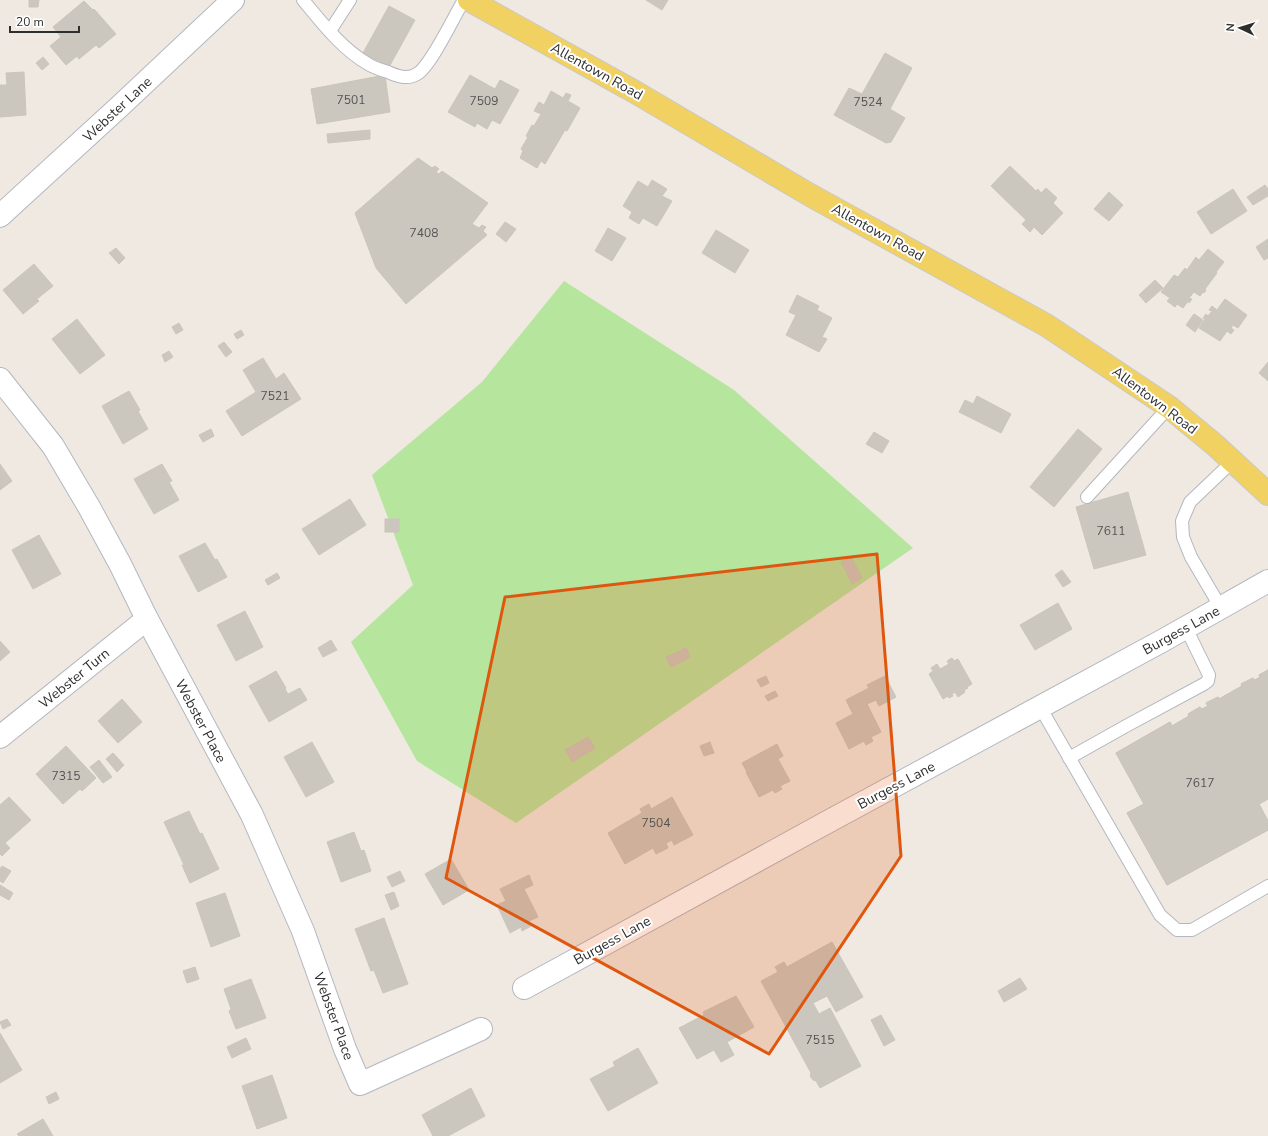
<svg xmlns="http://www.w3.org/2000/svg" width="1268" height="1136" viewBox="0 0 1268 1136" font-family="'Nunito Sans',sans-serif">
<rect width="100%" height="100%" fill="#efe9e1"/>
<path fill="#b6e59e" d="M564,281L734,390L913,548L516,823L417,761L351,642L413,585L372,475L482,382Z"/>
<g fill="#cbc7bf" stroke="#cbc5ba" fill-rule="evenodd">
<path d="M29,0H39L38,7H29Z"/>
<path d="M646,0H668L662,10Z"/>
<path d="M84,1L93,10L94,9L116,34L99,48L96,45L79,59L77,56L66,65L50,46L61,37L53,27Z"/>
<path d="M389,6L415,20L389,67L363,53Z"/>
<path d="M885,53L912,68L890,109L905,118L891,142L886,143L834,115L849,88L862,94Z"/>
<path d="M43,57L49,64L42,70L36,63Z"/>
<path d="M24,72L26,115L0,117V85H7L6,73Z"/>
<path d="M385,75L390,112L317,124L311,89Z"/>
<path d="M470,75L495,89L500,80L519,90L500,124L492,120L487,129L477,123L475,127L448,112Z"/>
<path d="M551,91L563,98L566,93L571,95L568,101L580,108L567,131L565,130L545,164L541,161L537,168L520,158L523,151L521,149L528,137L526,136L532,125L534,126L541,114L534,111L539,102L544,105Z"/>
<path d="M370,130V139L328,143L327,134Z"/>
<path d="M418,158L432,168L435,166L439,169L436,172L439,174L442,171L488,203L472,224L479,228L482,225L486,227L483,231L487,235L406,304L376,268L355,213Z"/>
<path d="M1010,166L1036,191L1038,189L1041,193L1046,188L1057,198L1053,203L1063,213L1042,235L1034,227L1030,232L1022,224L1026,220L991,186Z"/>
<path d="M652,180L667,189L662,196L672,201L657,226L643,218L639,224L629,218L632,212L623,206L638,181L648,187Z"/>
<path d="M1265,185L1268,189V196L1253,205L1247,197Z"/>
<path d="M1233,189L1247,211L1211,234L1197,212Z"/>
<path d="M1109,192L1123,205L1109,221L1094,209Z"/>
<path d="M505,222L516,229L506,242L496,234Z"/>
<path d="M608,228L626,238L612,261L595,251Z"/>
<path d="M716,230L749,250L735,273L702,253Z"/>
<path d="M1268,239V258L1264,260L1256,247Z"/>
<path d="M116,248L125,258L119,264L109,253Z"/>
<path d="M1208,249L1224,262L1216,272L1217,273L1205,289L1206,290L1204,293L1203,292L1200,296L1194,292L1189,298L1192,299L1189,303L1188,301L1183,308L1177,304L1175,307L1167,301L1170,298L1161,292L1174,275L1178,277L1185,268L1187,270L1196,257L1199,260Z"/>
<path d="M34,264L53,286L37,299L39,301L23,314L3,290Z"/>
<path d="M1155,280L1163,288L1146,303L1139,295Z"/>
<path d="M797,295L819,306L817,310L832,318L822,337L827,339L819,352L786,335L796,315L789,312Z"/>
<path d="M1225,299L1247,315L1238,328L1233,325L1231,328L1234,330L1231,334L1227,331L1220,341L1199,328L1205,319L1203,318L1206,314L1208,316L1212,311L1209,310L1212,306L1217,310Z"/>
<path d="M1194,314L1203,320L1195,332L1186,325Z"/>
<path d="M77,319L105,355L80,374L52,339Z"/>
<path d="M179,323L183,330L176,334L172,327Z"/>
<path d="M241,330L244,335L237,339L234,334Z"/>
<path d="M224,342L232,352L226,357L218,346Z"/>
<path d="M169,351L173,357L165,362L162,355Z"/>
<path d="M263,358L276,379L284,373L301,399L242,436L226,411L256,392L243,370Z"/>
<path d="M1268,362V381L1259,373Z"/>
<path d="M129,391L140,410L138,411L148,429L123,444L102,406Z"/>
<path d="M977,396L1011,414L1001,433L959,412L965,400L973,404Z"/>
<path d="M211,429L214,436L203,442L199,435Z"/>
<path d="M1078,429L1102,449L1054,507L1030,487Z"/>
<path d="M874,432L889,441L882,453L866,444Z"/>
<path d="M0,464L12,481L0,490Z"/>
<path d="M162,464L172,481L169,482L179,500L154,514L134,479Z"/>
<path d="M1128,492L1146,555L1094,569L1076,507Z"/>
<path d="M350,499L366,525L319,555L302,529Z"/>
<rect x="385" y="519" width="14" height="13"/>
<path d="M39,535L61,574L33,589L12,550Z"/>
<path d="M205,543L215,560L217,559L227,577L198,592L179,556Z"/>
<path d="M851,557L862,578L852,584L841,562Z"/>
<path d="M1062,570L1071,582L1063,587L1055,575Z"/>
<path d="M277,573L280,578L268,585L265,580Z"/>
<path d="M1058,603L1072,629L1035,650L1020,625Z"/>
<path d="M245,611L263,647L236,661L217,625Z"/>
<path d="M331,640L337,650L323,657L318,648Z"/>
<path d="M0,641L10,652L0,661Z"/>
<path d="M686,648L690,657L671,667L666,657Z"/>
<path d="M952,658L954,661L958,659L972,684L967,687L968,688L964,690L965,692L958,697L955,692L952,694L953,696L949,698L948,696L943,699L929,674L933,671L931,668L937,664L940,669L949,664L947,661Z"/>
<path d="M1268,670V799L1259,804L1268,821V830L1167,885L1127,813L1144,804L1116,753L1170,722L1172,726L1189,716L1188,714L1200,707L1202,709L1208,706L1206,703L1218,697L1219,699L1242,686L1241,684L1253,678L1255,680L1260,677L1259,675ZM1232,718L1250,749L1219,767L1201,737Z"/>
<path d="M1268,670V799L1259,804L1268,821V830L1167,885L1127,813L1144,804L1116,753L1170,722L1172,726L1189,716L1188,714L1200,707L1202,709L1208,706L1206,703L1218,697L1219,699L1242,686L1241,684L1253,678L1255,680L1260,677L1259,675Z"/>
<path d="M276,671L286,688L285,689L288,694L300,688L307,700L269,722L249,686Z"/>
<path d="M766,676L769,683L761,687L757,680Z"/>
<path d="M885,676L896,697L879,706L876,700L867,704L881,732L871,737L873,741L866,745L864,741L849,749L836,723L853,714L846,700L869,688L867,685Z"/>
<path d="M775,691L778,696L768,701L765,696Z"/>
<path d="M122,699L142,722L118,743L98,721Z"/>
<path d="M588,737L595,748L572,762L565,750Z"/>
<path d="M312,742L334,782L306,797L284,757Z"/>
<path d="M710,742L714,753L704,756L700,746Z"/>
<path d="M777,744L783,756L778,759L790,781L780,786L782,789L775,793L773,790L759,797L746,772H747L742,763Z"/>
<path d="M66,746L96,778L82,791L80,789L63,804L36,774Z"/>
<path d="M113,753L124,765L117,772L106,759Z"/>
<path d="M99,760L112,777L103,783L90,767Z"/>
<path d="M9,797L31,820L5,843L10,848L2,856L0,854V805Z"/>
<path d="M672,797L693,835L674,845L672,840L666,843L668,848L656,854L653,848L625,864L608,833L642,813L640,809L649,804L651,809Z"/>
<path d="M189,811L200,834L202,833L219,869L190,883L182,865H184L164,822Z"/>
<path d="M354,832L361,851L364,850L371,871L341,882L327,842Z"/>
<path d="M451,859L469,890L443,905L425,874Z"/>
<path d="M2,866L11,871L3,883L0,881V869Z"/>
<path d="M400,871L405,881L392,887L387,877Z"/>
<path d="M529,875L533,885L524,889L538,917L529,921L531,926L522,931L521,927L510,933L497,905L506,901L500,889Z"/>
<path d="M0,885L13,893L9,900L0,895Z"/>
<path d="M394,892L399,906L391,910L385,895Z"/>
<path d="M225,893L240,936L211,947L196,903Z"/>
<path d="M384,918L408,984L383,993L374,970L371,971L355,929Z"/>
<path d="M832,942L863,997L836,1012L827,996L813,1003L819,1014L830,1008L861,1066L820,1088L816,1081L813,1080L810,1076L811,1073L761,981L778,972L775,967L784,962L787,967Z"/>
<path d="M195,967L199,979L187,983L183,971Z"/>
<path d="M1020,978L1027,989L1004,1002L998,991Z"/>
<path d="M251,979L266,1018L236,1029L229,1011L231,1009L224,989Z"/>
<path d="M736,996L754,1027L727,1042L734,1055L721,1062L714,1050L697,1059L679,1028L704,1015L703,1012Z"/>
<path d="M881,1015L895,1040L884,1046L871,1020Z"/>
<path d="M7,1019L11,1025L3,1029L0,1022Z"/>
<path d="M0,1033L22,1070L0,1083Z"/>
<path d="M246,1038L251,1049L232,1058L227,1047Z"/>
<path d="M638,1048L658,1083L608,1111L590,1079L615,1066L613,1062Z"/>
<path d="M272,1075L287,1118L257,1129L242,1086Z"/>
<path d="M471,1088L485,1116L448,1136H433L422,1115Z"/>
<path d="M56,1092L59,1099L49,1104L46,1097Z"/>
<path d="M43,1119L53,1136H19L17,1134Z"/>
</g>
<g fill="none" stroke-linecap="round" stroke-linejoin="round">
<defs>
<g id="lane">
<path d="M303,0C322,23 342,49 368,64C374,68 381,70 388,72C397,76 407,80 417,74C431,66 454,16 464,0"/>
<path d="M330,31L350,0"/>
<path d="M1087,497L1169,407"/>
<path d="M1221,608L1191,557L1183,537L1182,521L1190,502L1233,461"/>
<path d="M1040,707L1160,915L1177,930H1192L1268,886"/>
<path d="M1069,758L1126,726L1204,684L1208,681L1209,675L1186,628"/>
</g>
<g id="street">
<path d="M0,216L119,107L233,0"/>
<path d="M0,379L53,446L89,507L120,564L147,619L252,815L303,931L345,1049L360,1084L481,1029"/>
<path d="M0,737L147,619"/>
<path d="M524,988L833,819L1162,641L1268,581"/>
</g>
<path id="primary" d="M469,0L635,92L810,195L1046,325L1169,407L1215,445L1268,494"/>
</defs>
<use href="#lane" stroke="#b4b7c1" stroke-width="14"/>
<use href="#street" stroke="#b4b7c1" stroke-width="24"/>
<use href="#primary" stroke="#c9c9c9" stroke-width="24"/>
<use href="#lane" stroke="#fff" stroke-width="12"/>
<use href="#street" stroke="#fff" stroke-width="22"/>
<use href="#primary" stroke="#f2d163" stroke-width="22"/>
</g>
<path fill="#df570e" fill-opacity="0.2" stroke="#df570e" stroke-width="3" stroke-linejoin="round" d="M877,554L901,856L769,1054L446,878L505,597Z"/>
<g text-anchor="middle" stroke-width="4" stroke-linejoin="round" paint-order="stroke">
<g font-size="12" fill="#555452">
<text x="351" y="104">7501</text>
<text x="484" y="105">7509</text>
<text x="868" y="106">7524</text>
<text x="424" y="237">7408</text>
<text x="275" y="400">7521</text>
<text x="1111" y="535">7611</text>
<text x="66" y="780">7315</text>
<text x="1200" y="787">7617</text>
<text x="656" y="827">7504</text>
<text x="820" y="1044">7515</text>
</g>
<g font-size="14" fill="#2e2e2e" stroke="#fff">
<text transform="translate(597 71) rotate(29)" y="5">Allentown Road</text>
<text transform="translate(117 109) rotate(-43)" y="5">Webster Lane</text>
<text transform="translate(878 232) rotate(29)" y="5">Allentown Road</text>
<text transform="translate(1155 400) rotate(37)" y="5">Allentown Road</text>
<text transform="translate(1181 630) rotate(-29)" y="5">Burgess Lane</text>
<text transform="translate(74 678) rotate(-39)" y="5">Webster Turn</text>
<text transform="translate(201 721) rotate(62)" y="5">Webster Place</text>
<text transform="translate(896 785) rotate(-28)" y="5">Burgess Lane</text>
<text transform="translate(612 940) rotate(-29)" y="5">Burgess Lane</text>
<text transform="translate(334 1016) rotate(70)" y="5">Webster Place</text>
</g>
</g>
<g transform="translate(1240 28) rotate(274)" stroke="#ffffff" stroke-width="3" paint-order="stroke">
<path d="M0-3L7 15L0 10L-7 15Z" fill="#2e2e2e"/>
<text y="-6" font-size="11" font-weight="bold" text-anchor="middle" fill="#2e2e2e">N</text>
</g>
<path d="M10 26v6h69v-6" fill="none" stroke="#2e2e2e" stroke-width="2"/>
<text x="16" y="26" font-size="12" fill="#2e2e2e" stroke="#ffffff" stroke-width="3" paint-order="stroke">20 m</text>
</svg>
